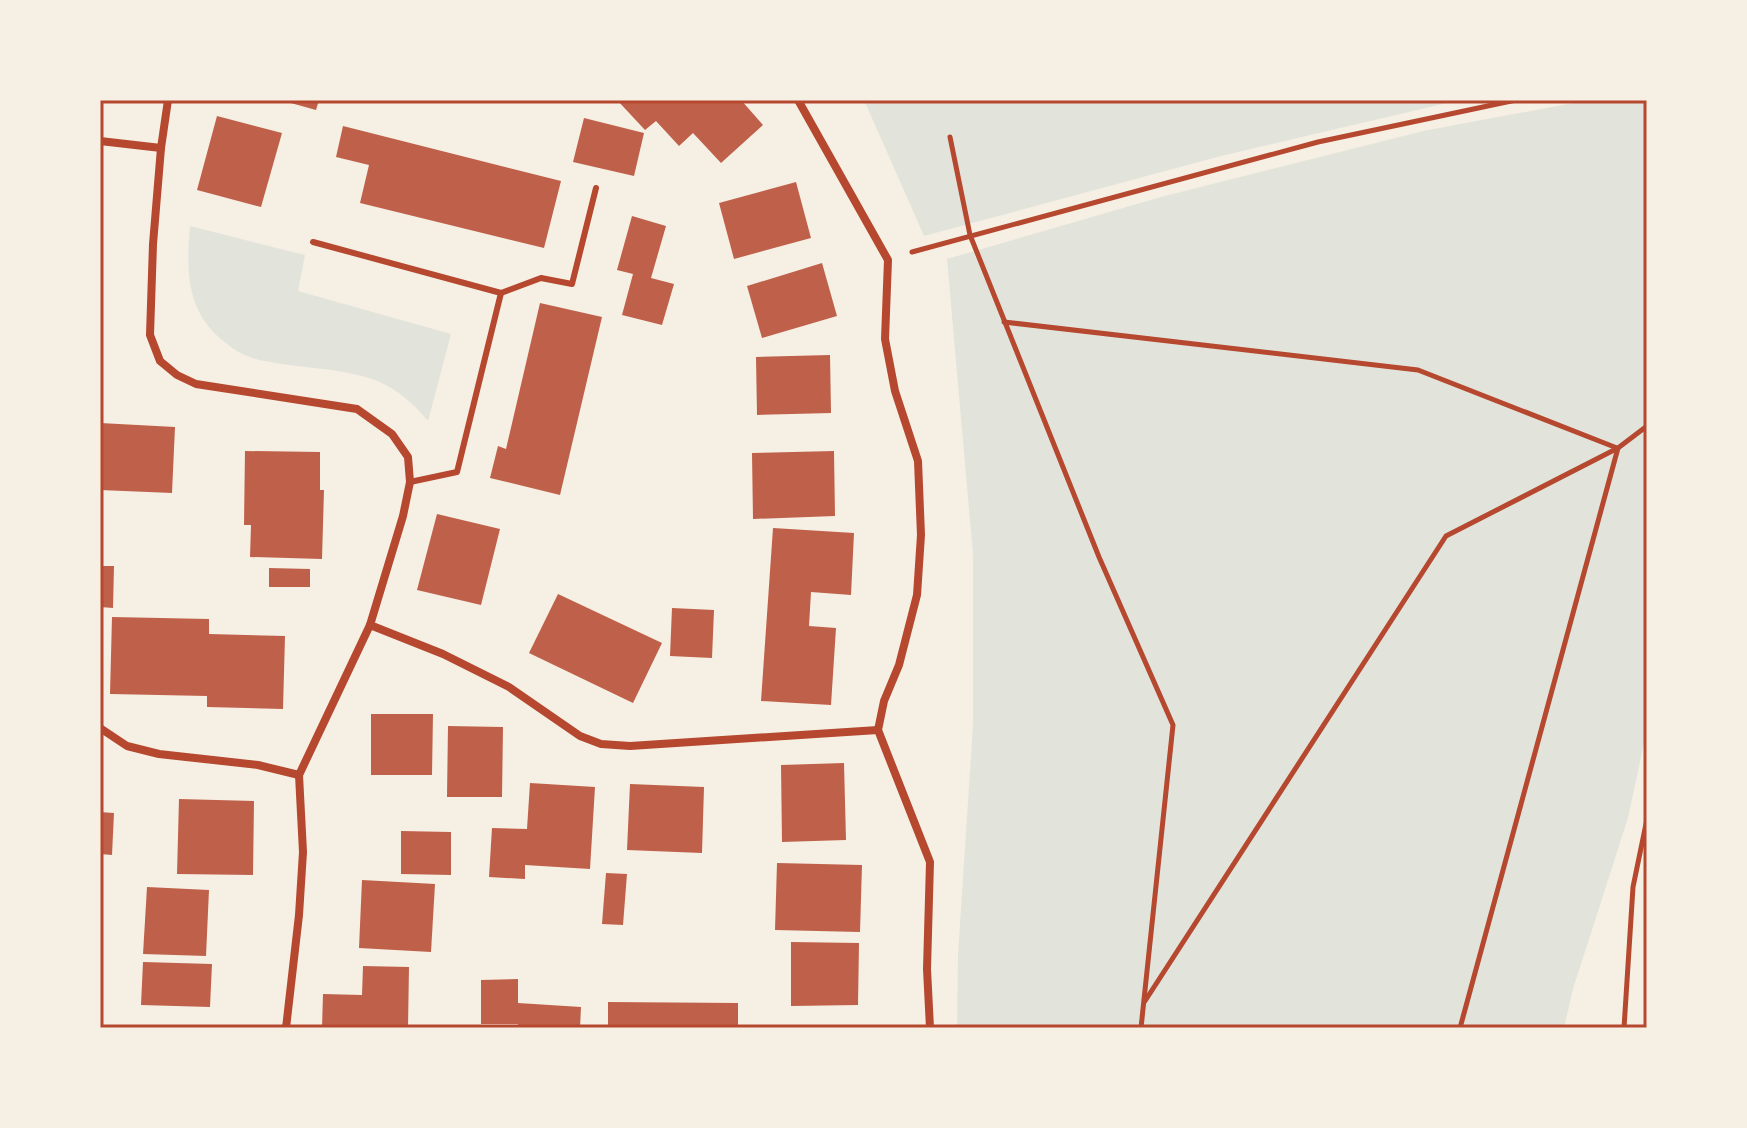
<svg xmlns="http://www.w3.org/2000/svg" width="1747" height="1128" viewBox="0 0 1747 1128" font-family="Jost,sans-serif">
<rect width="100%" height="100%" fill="#f6efe4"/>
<g fill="#e2e4dc">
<path d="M864,100H1460L1221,156L924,236Z"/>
<path d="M1589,100H1647V729L1628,818L1573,989L1564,1028H957L958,955L973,725V555L947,259L1161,197L1423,131Z"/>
<path d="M190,226L305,255L298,291L451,334L428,421C413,402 392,385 369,378C333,367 295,368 259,360C247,357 235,351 226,343C186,313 186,272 190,226Z"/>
</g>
<g fill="#bf614a">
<path d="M280,100H319L316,110Z"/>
<path d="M617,100H741L763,125L721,163L693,133L679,146L656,121L645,130Z"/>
<path d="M217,116L282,133L261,207L197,190Z"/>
<path d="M584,118L644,133L634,176L573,162Z"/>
<path d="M343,126L561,181L544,248L360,203L369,165L336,157Z"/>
<path d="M796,182L811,238L734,259L719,203Z"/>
<path d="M632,216L666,226L651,278L674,284L662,325L622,315L633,274L617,270Z"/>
<path d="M822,263L837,316L762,338L747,286Z"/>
<path d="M540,303L602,317L560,495L490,478L498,446L506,449Z"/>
<path d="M830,355L831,413L757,415L756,357Z"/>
<path d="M100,423L175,427L172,493L100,490Z"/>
<path d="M245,451L320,452V490H324L322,559L250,557L251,525H244Z"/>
<path d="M834,451L835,516L753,519L752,453Z"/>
<path d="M437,514L500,529L481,605L417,590Z"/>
<path d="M773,528L854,533L851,595L811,592L809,626L836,628L831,705L761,701Z"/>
<path d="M100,566H114L113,608L100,607Z"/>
<path d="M269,568L310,569V587H269Z"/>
<path d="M558,594L662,643L633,703L529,653Z"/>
<path d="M672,608L714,610L712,658L670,656Z"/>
<path d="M112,617L209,619V634L285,636L283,709L207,707V696L110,694Z"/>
<path d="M371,714H433L432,775H371Z"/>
<path d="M448,726L503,727L502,797H447Z"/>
<path d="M844,763L846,840L782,842L781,765Z"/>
<path d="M530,783L595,787L590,869L525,865V879L489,877L492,828L527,829Z"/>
<path d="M630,784L704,787L702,853L627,850Z"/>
<path d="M179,799L254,801L253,875L177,874Z"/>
<path d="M100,812L114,813L112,855L100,854Z"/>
<path d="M401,831L451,832V875L401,874Z"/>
<path d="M777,863L862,865L860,932L775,930Z"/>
<path d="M606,873L627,874L623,925L602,924Z"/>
<path d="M362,880L435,884L431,952L359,948Z"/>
<path d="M147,887L209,890L206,956L143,954Z"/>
<path d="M791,942L859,943L858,1005L791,1006Z"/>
<path d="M143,962L212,964L210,1007L141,1005Z"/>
<path d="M363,966L409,967L408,1028H322L323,994L362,995Z"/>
<path d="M518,979V1003L581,1007L580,1028H518V1024H481V980Z"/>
<path d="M608,1002L738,1003V1028H608Z"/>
</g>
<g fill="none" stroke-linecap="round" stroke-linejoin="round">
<g stroke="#b5482f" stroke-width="5">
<path d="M950,137L970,235L1099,557L1173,725L1141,1028"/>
<path d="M912,252L1318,142L1516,100"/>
<path d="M1004,322L1418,370L1617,448"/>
<path d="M1145,1001L1446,536L1618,448"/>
<path d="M1460,1028L1618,448L1647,426"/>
<path d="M1624,1028L1633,887L1647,819"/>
</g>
<g stroke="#b5482f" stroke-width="6">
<path d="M313,242L501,293L457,472L410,482"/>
<path d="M501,293L541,278L572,284L596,188"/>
</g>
<g stroke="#b5482f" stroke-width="8">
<path d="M168,100L161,148L153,244L150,335L160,361L177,375L196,384L357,409L392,434L408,457L410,482L403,516L370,625L299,775L303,852L299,915L286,1028"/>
<path d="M798,100L888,260L885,339L895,391L918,461L921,535L917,595L899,665L884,701L878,730L930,862L927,969L930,1028"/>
<path d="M100,141L161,148"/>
<path d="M370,625L443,654L509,687L580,736L601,744L630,746L878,730"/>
<path d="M100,728L127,746L159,754L258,765L299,775"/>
</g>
</g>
<rect width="1747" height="1128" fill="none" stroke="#f6efe4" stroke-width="204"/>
<rect x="102" y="102" width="1543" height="924" fill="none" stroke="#b5482f" stroke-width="3"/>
</svg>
